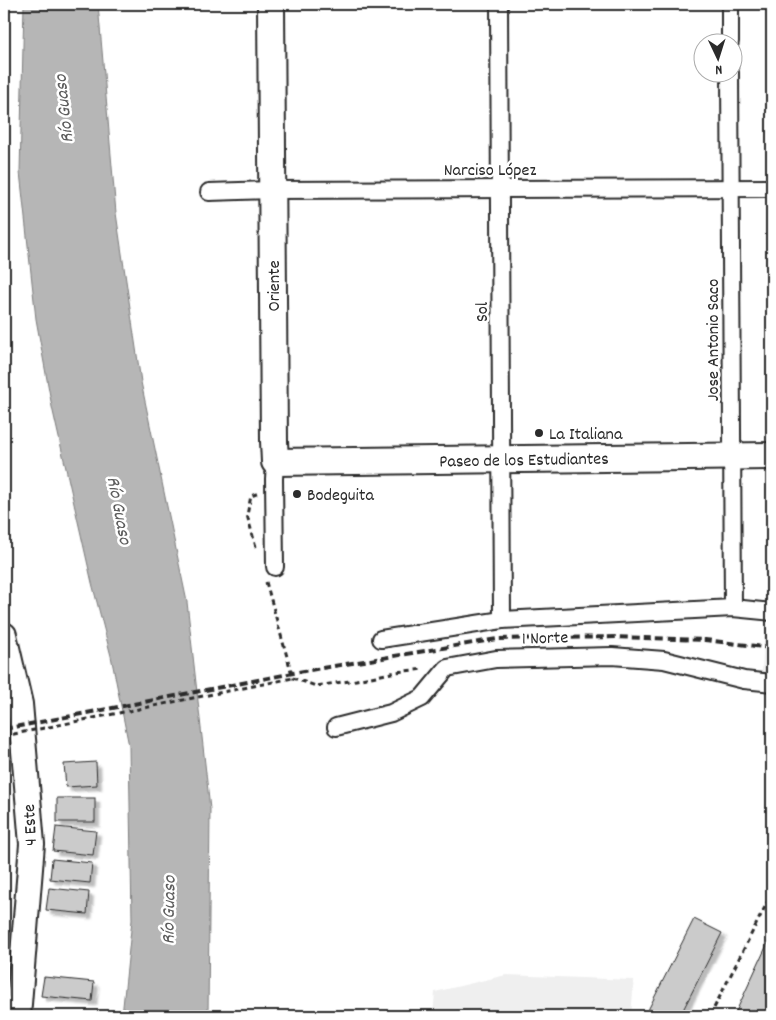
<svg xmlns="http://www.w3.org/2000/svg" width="776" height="1020" viewBox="0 0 776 1020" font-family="Dekko,sans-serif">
<defs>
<filter id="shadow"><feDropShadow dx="4.5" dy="4.5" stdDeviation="1" flood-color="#0004"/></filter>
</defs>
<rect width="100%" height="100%" fill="#fff"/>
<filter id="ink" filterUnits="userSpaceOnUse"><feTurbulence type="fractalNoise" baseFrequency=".02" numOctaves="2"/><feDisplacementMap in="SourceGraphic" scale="10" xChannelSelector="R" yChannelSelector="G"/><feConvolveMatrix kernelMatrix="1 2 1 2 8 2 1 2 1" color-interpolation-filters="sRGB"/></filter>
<g filter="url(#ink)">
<g fill="#efefef">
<path d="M764,636H772V673L762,672Z"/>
<path d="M506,975L634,980L631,1016H433L435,992Z"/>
</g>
<path fill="#b6b6b6" stroke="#7e7e7e" d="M24,4H98L116,213L141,382L187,602L210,809L208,1016H122L132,920L129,746L111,656L92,583L52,407L36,319L20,172Z"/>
<g fill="#cbcbcb" stroke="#2b2b2b" filter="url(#shadow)">
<path d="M96,762L97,785L66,787L64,764Z"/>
<rect x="57" y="798" width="38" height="24"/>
<path d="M56,827L96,831L93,855L53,851Z"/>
<path d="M52,859L92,863L90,883L50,879Z"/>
<path d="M49,888L89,892L87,914L46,910Z"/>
<path d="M694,919L722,933L680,1016H645Z"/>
<path d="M772,934V998L764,1016H734Z"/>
<path d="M44,977L94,982L92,1001L41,996Z"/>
<path d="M456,1011L507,1016H455Z"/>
</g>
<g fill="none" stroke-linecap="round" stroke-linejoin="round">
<defs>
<g id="minor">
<path d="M499,4L502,620"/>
<path d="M730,4V42"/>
<path d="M730,72L733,608"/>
<path d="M209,192L272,190L772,188"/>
<path d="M275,567L274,479L275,462"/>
<path d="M381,639L502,620L733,608L772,612"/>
<path d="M336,727L391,713L422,698L447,668L496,659L612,656L664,660L744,680L772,683"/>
</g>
<path id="secondary" d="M4,635L20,704L32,844L18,1016"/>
<path id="primary" d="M271,4L274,441L275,462L772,456"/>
</defs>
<use href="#minor" stroke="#2b2b2b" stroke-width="20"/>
<use href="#secondary" stroke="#2b2b2b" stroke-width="28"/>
<use href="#primary" stroke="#2b2b2b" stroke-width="30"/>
<g stroke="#2b2b2b" stroke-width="3" stroke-dasharray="5 4" stroke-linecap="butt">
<path d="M256,547L247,515L251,496L259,493"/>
<path d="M266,582L293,678L316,686L356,680L396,672L424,669"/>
<path d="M710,1016L772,893"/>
</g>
<use href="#minor" stroke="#fff" stroke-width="16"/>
<use href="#secondary" stroke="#fff" stroke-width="24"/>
<use href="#primary" stroke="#fff" stroke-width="26"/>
<path stroke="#2b2b2b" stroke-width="4" stroke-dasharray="8 4" stroke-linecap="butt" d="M4,729L304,671L497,639L616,637L705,640L772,648"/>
<path stroke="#2b2b2b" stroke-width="3" stroke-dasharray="5 4" stroke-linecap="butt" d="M4,736L293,678"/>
</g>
</g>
<g fill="#2b2b2b" stroke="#fff" stroke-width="2">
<circle cx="539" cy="433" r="5"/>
<circle cx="297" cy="494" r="5"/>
</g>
<g text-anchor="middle" stroke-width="5" stroke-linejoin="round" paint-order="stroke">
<g font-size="18" fill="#2b2b2b" stroke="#fff">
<text x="490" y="175">Narciso López</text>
<text transform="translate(273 286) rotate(-90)" y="6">Oriente</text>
<text transform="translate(481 312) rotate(-90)" y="6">Sol</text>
<text transform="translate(712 340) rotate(-90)" y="6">Jose Antonio Saco</text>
<text transform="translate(524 459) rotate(-1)" y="6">Paseo de los Estudiantes</text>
<text transform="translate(545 637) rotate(-2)" y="6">1 Norte</text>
<text transform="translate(29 825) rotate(-93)" y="6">4 Este</text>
</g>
<g font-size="18" fill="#2b2b2b" stroke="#fff" text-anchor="start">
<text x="549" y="439">La Italiana</text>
<text x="307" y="500">Bodeguita</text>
</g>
<g font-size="19" font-style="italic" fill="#5c5c5c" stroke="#fff">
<text transform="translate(62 109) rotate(-96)" y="7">Río Guaso</text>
<text transform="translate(121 510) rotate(79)" y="7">Río Guaso</text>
<text transform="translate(167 910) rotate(-89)" y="7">Río Guaso</text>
</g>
</g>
<rect width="776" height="1020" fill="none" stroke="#fff" stroke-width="20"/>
<rect x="10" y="10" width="756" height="1000" fill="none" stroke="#2b2b2b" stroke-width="2" filter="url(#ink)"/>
<g transform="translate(718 58) rotate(176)"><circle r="24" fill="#ffffff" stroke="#aaaaaa"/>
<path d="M0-4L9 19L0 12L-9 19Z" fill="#2b2b2b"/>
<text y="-8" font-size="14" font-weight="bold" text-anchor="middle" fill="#2b2b2b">N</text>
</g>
</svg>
